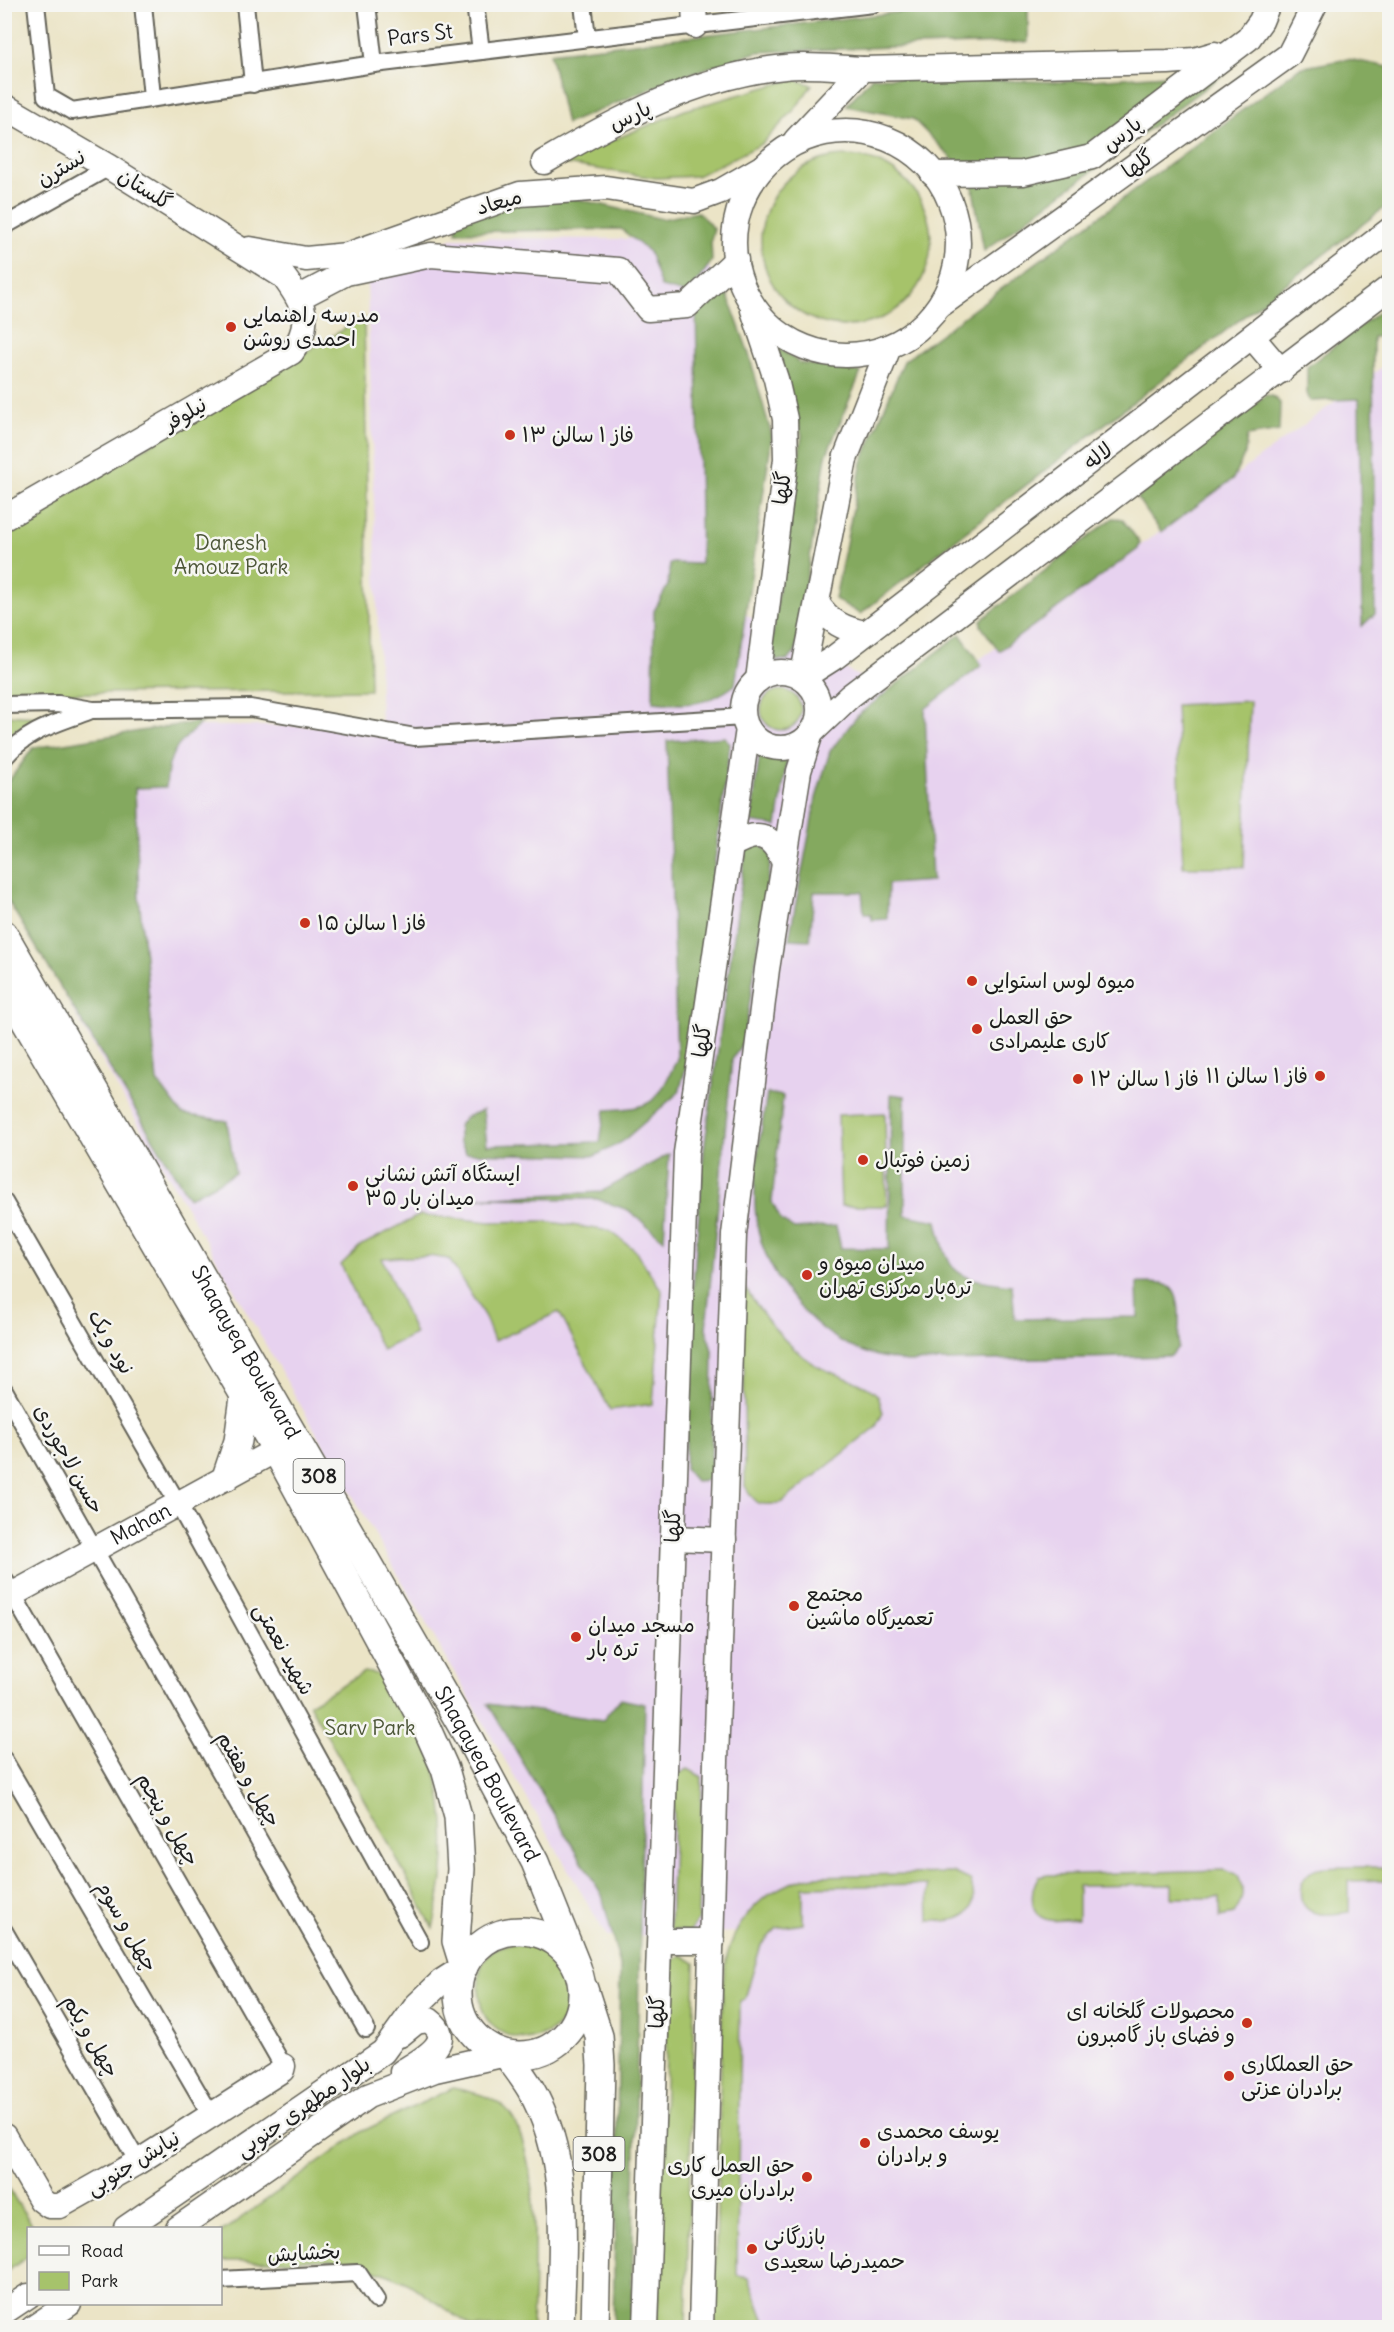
<svg xmlns="http://www.w3.org/2000/svg" width="1394" height="2332" viewBox="0 0 1394 2332" font-family="Delius,'Playpen Sans Arabic',sans-serif">
<rect width="100%" height="100%" fill="#f6f6f2"/>
<filter id="ink" filterUnits="userSpaceOnUse"><feTurbulence type="fractalNoise" baseFrequency=".0167" numOctaves="2"/><feDisplacementMap in="SourceGraphic" scale="12" xChannelSelector="R" yChannelSelector="G"/><feConvolveMatrix kernelMatrix="1 2 1 2 8 2 1 2 1" color-interpolation-filters="sRGB"/></filter>
<filter id="wash" filterUnits="userSpaceOnUse"><feTurbulence type="fractalNoise" baseFrequency=".008" numOctaves="4" result="noise"/><feDisplacementMap in="SourceGraphic" scale="24" xChannelSelector="R" yChannelSelector="G"/><feGaussianBlur stdDeviation="1.35" result="paint"/><feColorMatrix in="noise" values="0 0 0 0 0 0 0 0 0 0 0 0 0 0 0 0 0 1.4 0 .05"/><feComposite in="paint" operator="in"/></filter>
<g filter="url(#wash)">
<rect width="100%" height="100%" fill="#ebe4c6"/>
<path fill="#e7d2ef" d="M454,238L632,239L709,267L759,430L745,614L913,706L1118,562L1389,362V2327H725L736,1932L607,1937L37,948L20,766L199,726H381L367,277Z"/>
<g fill="#a6c36b" stroke="#617044" stroke-width="1.5">
<path d="M794,79L812,85L795,109L762,144L697,176L656,178L558,163L685,110Z"/>
<circle cx="846" cy="241" r="85"/>
<path d="M364,317L370,690L5,694V532Z"/>
<circle cx="781" cy="710" r="20"/>
<path d="M1250,701L1244,867H1183L1176,705Z"/>
<path d="M5,715L53,718L17,729L5,739Z"/>
<path d="M885,1113L887,1206H841L838,1115Z"/>
<path d="M420,1215L490,1222L544,1221L610,1231L635,1250L662,1291L653,1404L610,1410L559,1312L494,1341L485,1317L449,1259L428,1256L382,1258L415,1334L382,1350L341,1265L360,1246Z"/>
<path d="M743,1285C762,1314 784,1345 814,1364C829,1374 867,1382 877,1395C880,1399 881,1407 883,1413L875,1428L781,1503C760,1506 756,1506 745,1486Z"/>
<path d="M364,1672L389,1676C402,1701 421,1727 430,1754C451,1815 447,1867 433,1928L388,1842L309,1704Z"/>
<path d="M688,1769L702,1777L698,1920L689,1932L670,1929L675,1776Z"/>
<path d="M1389,1867V1880L1349,1881V1912C1340,1913 1326,1916 1316,1913C1295,1908 1296,1879 1314,1870C1326,1865 1373,1868 1389,1867Z"/>
<path d="M1224,1870L1238,1876C1245,1891 1243,1901 1234,1914L1220,1917V1898H1172V1885L1078,1886V1919C1069,1919 1058,1922 1049,1920C1028,1916 1030,1891 1038,1877L1048,1875Z"/>
<path d="M955,1873L970,1880C983,1918 960,1922 929,1921L928,1885L803,1887V1924L777,1928L761,1945L745,1999L740,2001L737,2276L749,2278L767,2327H714L723,1984C726,1928 757,1888 814,1876Z"/>
<path d="M533,1941C560,1952 573,1981 565,2009C564,2013 563,2019 561,2022C539,2051 488,2040 481,2005C473,1959 487,1943 533,1941Z"/>
<path d="M682,1955L695,1963L686,2327L657,2328L669,1963Z"/>
<path d="M453,2088C473,2092 496,2096 510,2114C542,2160 534,2272 532,2327H473L406,2282L381,2272L330,2260L221,2261L220,2233L363,2131Z"/>
<path d="M4,2182L34,2228H28V2256L5,2273Z"/>
</g>
<g fill="#84a95f" stroke="#50623e" stroke-width="1.5">
<path d="M960,5H1028V42L757,52L679,77L566,124L550,53Z"/>
<path d="M1348,59L1389,67V204L860,614L835,599L862,462L904,361L1299,68Z"/>
<path d="M1228,71L984,251L971,178L913,119L846,106L872,77L1061,82Z"/>
<path d="M569,197L662,219L698,212L714,229L711,240L712,261L688,294L661,287L649,252L621,229L456,232L457,224L494,205Z"/>
<path d="M723,282L748,351L772,436L735,685C707,706 687,706 653,702L654,611L668,585L670,563L701,564L696,308Z"/>
<path d="M1389,304V336L1373,337L1375,614L1362,626L1359,399L1310,401L1307,393V367Z"/>
<path d="M777,347L800,363L861,372L826,456L795,653L788,660H776L771,645L802,435Z"/>
<path d="M1266,395L1274,397L1280,403L1279,431L1247,436L1245,453L1233,479L1161,532L1137,498Z"/>
<path d="M1113,518L1122,519L1140,543L1138,549L999,651L981,626V620Z"/>
<path d="M960,634L982,665L925,709L932,881L888,884L887,919L872,920L871,914H864L862,892H814L810,940L789,939L816,798L830,751L858,715Z"/>
<path d="M203,721C177,746 168,750 166,787L135,788L139,896L157,1081L182,1114L227,1121L235,1173L189,1198L5,896V786L33,748Z"/>
<path d="M725,737L730,744L690,1053L679,1092L622,1142L595,1156L466,1153L459,1141V1125L466,1117L483,1110L487,1145L600,1142L605,1110C655,1108 656,1104 677,1059L667,741Z"/>
<path d="M760,751L788,754L777,826L751,822Z"/>
<path d="M756,842L772,854L744,1040L732,1060L706,1328L713,1354L711,1471L708,1480L695,1481L685,1469L689,1337L704,1150L746,849Z"/>
<path d="M767,1093L783,1096L772,1202L781,1220L794,1229L836,1226L841,1248L889,1249L891,1094L905,1096V1215L937,1221C949,1278 956,1278 1012,1285L1015,1319L1138,1317L1137,1283C1146,1284 1158,1282 1166,1285C1185,1292 1178,1331 1178,1347L1171,1356L906,1362C893,1359 879,1357 866,1353C815,1335 769,1281 758,1230C749,1186 761,1137 767,1093Z"/>
<path d="M669,1154L664,1240L628,1210L597,1199L474,1198L601,1192Z"/>
<path d="M620,1699L645,1704L631,2328L613,2327L620,1966L602,1895L488,1704L603,1720Z"/>
</g>
</g>
<g filter="url(#ink)">
<g fill="none" stroke-linecap="round" stroke-linejoin="round">
<defs>
<g id="street">
<path d="M36,4L46,96L72,111L374,64L873,4"/>
<path d="M143,4L152,97"/>
<path d="M245,4L253,84"/>
<path d="M367,4L374,64"/>
<path d="M475,4L481,51"/>
<path d="M583,4L587,38"/>
<path d="M4,226L109,167"/>
<path d="M4,705L58,704L93,710L250,708L415,737L744,717"/>
<path d="M4,758C27,730 58,723 89,711"/>
<path d="M4,1202L178,1504L420,1942"/>
<path d="M4,1390L366,2029"/>
<path d="M4,1579L283,2066"/>
<path d="M4,1760L211,2115"/>
<path d="M4,1931L138,2162"/>
<path d="M220,2280L358,2273L376,2300"/>
</g>
<g id="secondary">
<path d="M694,4L695,26"/>
<path d="M4,106L109,167L283,276C304,304 314,322 292,352L4,518"/>
<circle cx="846" cy="243" r="112"/>
<path d="M796,140L863,69L1168,62L1194,60L1215,54"/>
<path d="M544,162C617,119 699,75 785,67C810,64 837,68 863,69"/>
<path d="M933,174L1023,173L1092,157L1248,39L1261,21L1268,4"/>
<path d="M250,249L306,259L347,255L520,194L606,188L694,201L721,191L761,168"/>
<path d="M298,298L346,273L431,255L618,270L648,309L687,306L736,260"/>
<path d="M942,304L1289,55L1315,4"/>
<path d="M753,310L776,379L785,419L786,459L758,680"/>
<path d="M1253,338L1281,371"/>
<path d="M817,603C830,622 843,629 865,633"/>
<circle cx="781" cy="710" r="38"/>
<path d="M802,678L835,657L1390,230"/>
<path d="M802,678L845,459L889,347"/>
<path d="M730,846C757,831 769,831 783,860"/>
<path d="M673,1538L724,1540"/>
<path id="s1" d="M4,1599L276,1450"/>
<path d="M660,1941H712"/>
<path d="M400,2035L416,2022L429,2020C459,2042 420,2060 402,2072"/>
<path d="M4,2136L41,2200L49,2206H60L138,2162L282,2070L283,2066"/>
<path d="M126,2228L383,2052L417,2005L442,1981L464,1967"/>
<path d="M178,2228L368,2096L435,2070L506,2054"/>
<path d="M4,2312L28,2296"/>
<path d="M33,2328L69,2304"/>
<path d="M646,2328L686,1153L748,729"/>
<path d="M701,2328L716,1761L734,1235L767,969L799,771L811,733L850,696L1390,287"/>
</g>
<g id="primary">
<path id="s2" d="M4,934L471,1742L535,1862L577,1967"/>
<path d="M4,985L276,1450L427,1729L445,1769L458,1816L461,1869L456,1941L464,1967"/>
<path d="M226,1477L238,1441L244,1397"/>
<circle cx="520" cy="1993" r="62"/>
<path d="M584,1989L599,2036L601,2065L595,2328"/>
<path d="M506,2054C514,2065 523,2076 530,2088C572,2159 562,2249 560,2328"/>
</g>
</defs>
<use href="#street" stroke="#646258" stroke-width="20"/>
<use href="#secondary" stroke="#646258" stroke-width="27"/>
<use href="#primary" stroke="#646258" stroke-width="30"/>
<use href="#street" stroke="#fff" stroke-width="16"/>
<use href="#secondary" stroke="#fff" stroke-width="24"/>
<use href="#primary" stroke="#fff" stroke-width="27"/>
</g>
</g>
<g fill="#c8321e" stroke="#f6f6f2" stroke-width="2">
<circle cx="231" cy="327" r="6"/>
<circle cx="510" cy="435" r="6"/>
<circle cx="305" cy="923" r="6"/>
<circle cx="972" cy="981" r="6"/>
<circle cx="977" cy="1029" r="6"/>
<circle cx="1320" cy="1076" r="6"/>
<circle cx="1078" cy="1079" r="6"/>
<circle cx="863" cy="1160" r="6"/>
<circle cx="353" cy="1186" r="6"/>
<circle cx="807" cy="1275" r="6"/>
<circle cx="794" cy="1606" r="6"/>
<circle cx="576" cy="1637" r="6"/>
<circle cx="1247" cy="2023" r="6"/>
<circle cx="1229" cy="2076" r="6"/>
<circle cx="865" cy="2143" r="6"/>
<circle cx="807" cy="2177" r="6"/>
<circle cx="752" cy="2249" r="6"/>
</g>
<g text-anchor="middle" stroke-width="5" stroke-linejoin="round" paint-order="stroke">
<g fill="#f6f6f2" stroke="#5d5d5c" stroke-width="1.5">
<rect x="293.5" y="1459" width="51" height="34" rx="4.5"/>
<rect x="573.5" y="2137" width="51" height="34" rx="4.5"/>
</g>
<g font-size="20" font-weight="bold" fill="#1c1c1c">
<text x="319" y="1483">308</text>
<text x="599" y="2161">308</text>
</g>
<g font-size="21" fill="#1c1c1c" stroke="#f6f6f2">
<text transform="translate(420 35) rotate(-7)" y="7">Pars St</text>
<text transform="translate(630 116) rotate(-25)" y="7">پارس</text>
<text transform="translate(1122 134) rotate(-38)" y="7">پارس</text>
<text transform="translate(1138 164) rotate(-36)" y="7">گلها</text>
<text transform="translate(61 168) rotate(-30)" y="7">نسترن</text>
<text transform="translate(145 189) rotate(32)" y="7">گلستان</text>
<text transform="translate(499 202) rotate(-16)" y="7">میعاد</text>
<text transform="translate(185 414) rotate(-30)" y="7">نیلوفر</text>
<text transform="translate(1098 456) rotate(-37)" y="7">لاله</text>
<text transform="translate(782 488) rotate(-83)" y="7">گلها</text>
<text transform="translate(702 1041) rotate(-82)" y="7">گلها</text>
<text transform="translate(111 1342) rotate(60)" y="7">نود و یک</text>
<text dy="7" stroke="none"><textPath href="#s2" startOffset="483">Shaqayeq Boulevard</textPath></text>
<text transform="translate(69 1459) rotate(61)" y="7">حسن لاجوردی</text>
<text dy="7" stroke="none"><textPath href="#s1" startOffset="156">Mahan</textPath></text>
<text transform="translate(673 1526) rotate(-88)" y="7">گلها</text>
<text transform="translate(284 1649) rotate(61)" y="7">شهید نعمتی</text>
<text dy="7" stroke="none"><textPath href="#s2" startOffset="969">Shaqayeq Boulevard</textPath></text>
<text transform="translate(249 1779) rotate(60)" y="7">چهل و هفتم</text>
<text transform="translate(168 1819) rotate(60)" y="7">چهل و پنجم</text>
<text transform="translate(127 1926) rotate(60)" y="7">چهل و سوم</text>
<text transform="translate(657 2012) rotate(-88)" y="7">گلها</text>
<text transform="translate(91 2036) rotate(60)" y="7">چهل و یکم</text>
<text transform="translate(303 2107) rotate(-35)" y="7">بلوار مطهری جنوبی</text>
<text transform="translate(133 2163) rotate(-31)" y="7">نیایش جنوبی</text>
<text transform="translate(304 2253) rotate(-3)" y="7">بخشایش</text>
</g>
<g font-size="21" fill="#1c1c1c" stroke="#f6f6f2" text-anchor="start">
<text x="243" y="322">مدرسه راهنمایی<tspan x="243" dy="24">احمدی روشن</tspan></text>
<text x="522" y="442">فاز ۱ سالن ۱۳</text>
<text x="317" y="930">فاز ۱ سالن ۱۵</text>
<text x="984" y="988">میوه لوس استوایی</text>
<text x="989" y="1024">حق العمل<tspan x="989" dy="24">کاری علیمرادی</tspan></text>
<text x="1308" y="1083" text-anchor="end">فاز ۱ سالن ۱۱</text>
<text x="1090" y="1086">فاز ۱ سالن ۱۲</text>
<text x="875" y="1167">زمین فوتبال</text>
<text x="365" y="1181">ایستگاه آتش نشانی<tspan x="365" dy="24">۳۵ میدان بار</tspan></text>
<text x="819" y="1270">میدان میوه و<tspan x="819" dy="24">تره‌بار مرکزی تهران</tspan></text>
<text x="806" y="1601">مجتمع<tspan x="806" dy="24">تعمیرگاه ماشین</tspan></text>
<text x="588" y="1632">مسجد میدان<tspan x="588" dy="24">تره بار</tspan></text>
<text x="1235" y="2018" text-anchor="end">محصولات گلخانه ای<tspan x="1235" dy="24">و فضای باز گامبرون</tspan></text>
<text x="1241" y="2071">حق العملکاری<tspan x="1241" dy="24">برادران عزتی</tspan></text>
<text x="877" y="2138">یوسف محمدی<tspan x="877" dy="24">و برادران</tspan></text>
<text x="795" y="2172" text-anchor="end">حق العمل کاری<tspan x="795" dy="24">برادران میری</tspan></text>
<text x="764" y="2244">بازرگانی<tspan x="764" dy="24">حمیدرضا سعیدی</tspan></text>
</g>
<g font-size="21" fill="#4c5638" stroke="#f6f6f2">
<text x="231" y="550">Danesh<tspan x="231" dy="24">Amouz Park</tspan></text>
<text x="370" y="1735">Sarv Park</text>
</g>
</g>
<rect width="1394" height="2332" fill="none" stroke="#f6f6f2" stroke-width="24"/>
<rect x="27" y="2227" width="195" height="78" fill="#f6f6f2" stroke="#9f9f9c" stroke-width="1.5"/>
<rect x="39" y="2246" width="30" height="9" fill="#ffffff" stroke="#9f9f9c" stroke-width="1.5"/>
<text x="81" y="2257" font-size="18" fill="#1c1c1c">Road</text>
<rect x="39" y="2272" width="30" height="18" fill="#a6c36b" stroke="#9f9f9c" stroke-width="1.5"/>
<text x="81" y="2287" font-size="18" fill="#1c1c1c">Park</text>
</svg>
